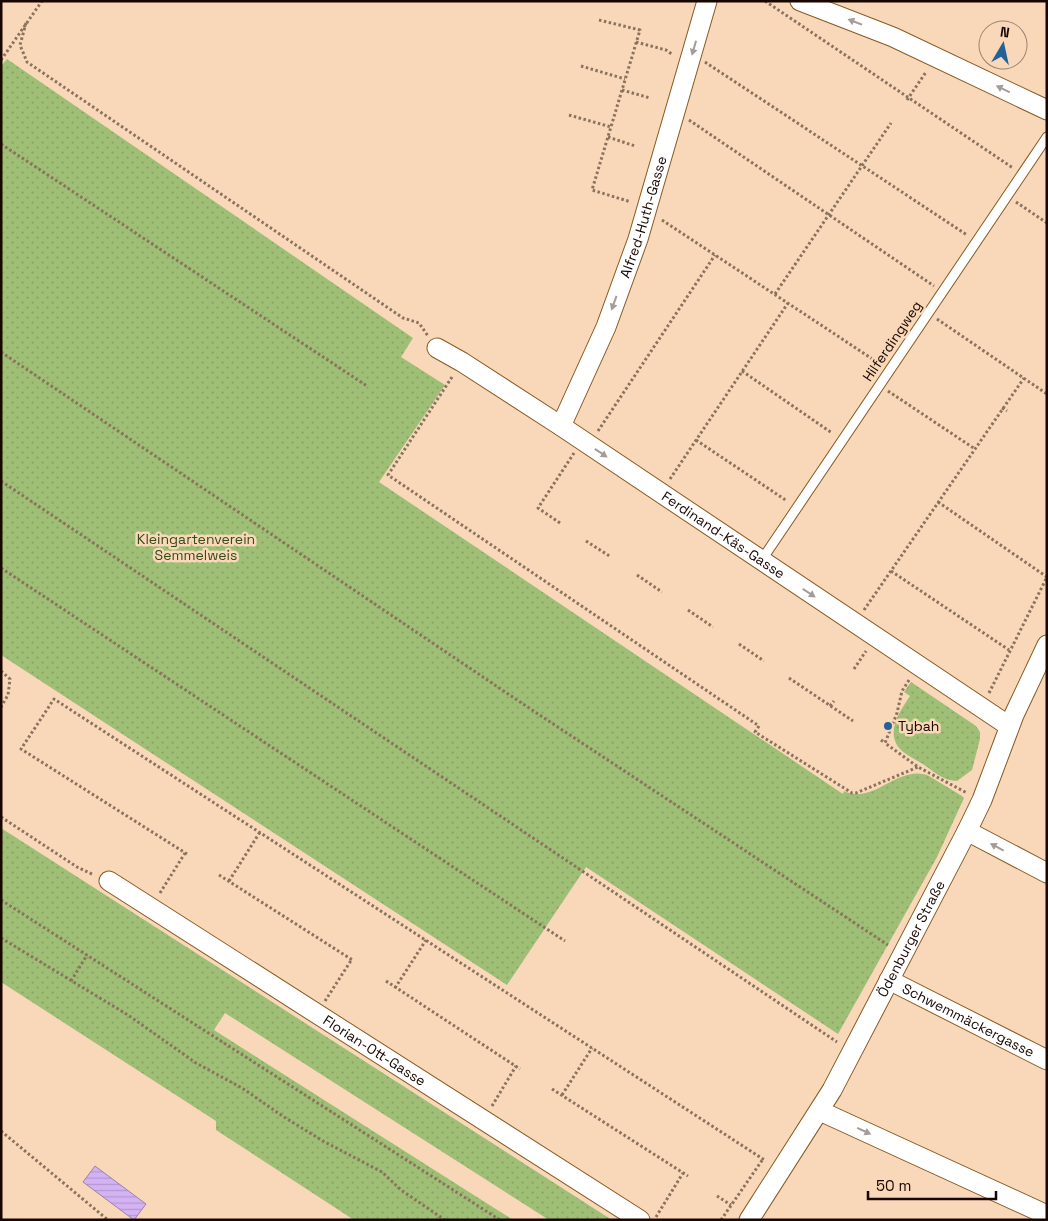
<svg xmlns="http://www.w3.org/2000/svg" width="1048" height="1221" viewBox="0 0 1048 1221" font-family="'Space Grotesk',sans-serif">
<defs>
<pattern id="grass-dots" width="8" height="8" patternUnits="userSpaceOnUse" patternTransform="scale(1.25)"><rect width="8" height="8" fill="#9fbf76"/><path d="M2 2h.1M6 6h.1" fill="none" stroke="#88a364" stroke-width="1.8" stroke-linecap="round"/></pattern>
<pattern id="water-rules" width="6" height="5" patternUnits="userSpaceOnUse" patternTransform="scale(1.25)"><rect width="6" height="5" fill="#d4b3f4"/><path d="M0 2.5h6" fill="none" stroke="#b598cf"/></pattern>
</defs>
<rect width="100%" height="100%" fill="#f8d8b8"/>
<g fill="url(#grass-dots)">
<path d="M7,59L413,338L401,357L445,385L379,482L843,794L844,791C873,806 899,763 929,776L962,796L964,798L937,857L838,1034L586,867L507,985L1,655V66Z"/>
<path d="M911,682L976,726L980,732V739L972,770L957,781C944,781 934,772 923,764C916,760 906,755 900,749C885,732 900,711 910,696L904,692Z"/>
<path d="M1,828L612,1220H549L225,1013L214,1030L513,1220H354L216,1130V1121L1,982Z"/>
</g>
<path fill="url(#water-rules)" stroke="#9c7fab" d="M95,1166L146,1204L134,1220L83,1182Z"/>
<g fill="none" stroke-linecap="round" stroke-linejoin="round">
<defs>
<path id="lane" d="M761,561L1047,137"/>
<g id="street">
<path d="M800,1L893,37L1047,110"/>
<path id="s1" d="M437,348L462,362L561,426L1009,726"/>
<path id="s2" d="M561,426L606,327L638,239L707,1"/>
<path d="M967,831L1047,873"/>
<path id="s3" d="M109,881L640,1220"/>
<path id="s4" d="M889,980L1047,1060"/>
<path d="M820,1111L1047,1215"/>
<path id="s5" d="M749,1220L832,1090L967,831L982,800L1014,715L1047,645"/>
</g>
</defs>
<use href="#lane" stroke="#875a23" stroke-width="11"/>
<use href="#street" stroke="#875a23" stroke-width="21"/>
<g stroke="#8b725e" stroke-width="3" stroke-dasharray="2.5 2.5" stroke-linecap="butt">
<path d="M765,1L1013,168"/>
<path d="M599,20L640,30L592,190L631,202"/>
<path d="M26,23L20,45L27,62L403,318L419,323L428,336"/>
<path d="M636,42L666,50L673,55"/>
<path d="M1,60L42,1"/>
<path d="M705,62L967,235"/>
<path d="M581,66L625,79"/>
<path d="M622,90L650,98"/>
<path d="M907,100L926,72"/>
<path d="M569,115L611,127"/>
<path d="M689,120L934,286"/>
<path d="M608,137L635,146"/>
<path d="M1,144L367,386"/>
<path d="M1016,202L1047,223"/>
<path d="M662,220L880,364"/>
<path d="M775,294L891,123"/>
<path d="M937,319L1047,394"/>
<path d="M1,352L526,706L888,945"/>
<path d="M742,371L832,433"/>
<path d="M452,377L388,475L759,726L755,732L852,793H856L918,767"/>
<path d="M888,391L975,449"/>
<path d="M1002,408L1007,411"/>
<path d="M598,431L715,255"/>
<path d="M696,440L787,501"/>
<path d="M670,479L788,303"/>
<path d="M1,481L837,1042"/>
<path d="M938,502L1047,577"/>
<path d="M560,523L538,508L574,453"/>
<path d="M586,541L611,557"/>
<path d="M1,568L565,941"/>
<path d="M891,571L1009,650"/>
<path d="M637,575L662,592"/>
<path d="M688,610L713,627"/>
<path d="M864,610L1024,378"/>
<path d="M739,644L764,661"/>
<path d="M854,669L866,651"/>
<path d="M1,671L10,679L8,695L1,707"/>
<path d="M789,678L853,721"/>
<path d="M909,680L902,691L897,713L885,743L918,767L967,793"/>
<path d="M989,693L1047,577"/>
<path d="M830,706L834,701"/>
<path d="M881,740L885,743"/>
<path d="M1,817L77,867L94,875"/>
<path d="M187,854L21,749L54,699L766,1161"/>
<path d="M219,875L354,961"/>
<path d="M229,881L260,832"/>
<path d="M160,893L185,853"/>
<path d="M1,900L500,1220"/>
<path d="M1,938L128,1015L196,1063L242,1088L284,1117L323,1141L382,1172L401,1190L445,1220"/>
<path d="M71,981L87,955"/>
<path d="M386,981L520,1069"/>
<path d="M395,988L426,940"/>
<path d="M325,1001L352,959"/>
<path d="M552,1089L688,1176"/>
<path d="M562,1095L592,1048"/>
<path d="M492,1106L516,1066"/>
<path d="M1,1131L108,1220"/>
<path d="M717,1196L731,1205"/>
<path d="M656,1217L683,1173"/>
<path d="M721,1220L763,1159"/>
</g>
<use href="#lane" stroke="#fff" stroke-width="9"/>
<use href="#street" stroke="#fff" stroke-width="19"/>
</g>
<defs><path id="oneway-solid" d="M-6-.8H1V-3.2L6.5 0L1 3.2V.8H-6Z" transform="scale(1.25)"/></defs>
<g fill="#a39c99">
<use href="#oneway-solid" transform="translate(855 22) rotate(-159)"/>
<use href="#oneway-solid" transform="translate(694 48) rotate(106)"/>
<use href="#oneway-solid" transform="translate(1003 89) rotate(-154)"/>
<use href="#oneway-solid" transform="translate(614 303) rotate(110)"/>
<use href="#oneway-solid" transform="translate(601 453) rotate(34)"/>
<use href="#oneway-solid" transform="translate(809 593) rotate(33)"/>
<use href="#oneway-solid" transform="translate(997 847) rotate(-152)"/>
<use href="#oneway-solid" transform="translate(864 1131) rotate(25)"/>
</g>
<circle fill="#226298" stroke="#f8d8b8" stroke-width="2" cx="888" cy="726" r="5"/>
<g text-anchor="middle" stroke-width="5" stroke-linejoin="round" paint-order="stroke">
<g font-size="14" fill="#180700" stroke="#f8d8b8">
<text dy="5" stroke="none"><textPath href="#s2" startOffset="225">Alfred-Huth-Gasse</textPath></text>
<text transform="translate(892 341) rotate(-56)" y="5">Hilferdingweg</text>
<text dy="5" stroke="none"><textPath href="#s1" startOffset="342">Ferdinand-Käs-Gasse</textPath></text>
<text dy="5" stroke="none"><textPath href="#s5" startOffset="325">Ödenburger Straße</textPath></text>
<text dy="5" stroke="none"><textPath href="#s4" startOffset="89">Schwemmäckergasse</textPath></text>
<text dy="5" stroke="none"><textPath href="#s3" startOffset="315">Florian-Ott-Gasse</textPath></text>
</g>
<g font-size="14" fill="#364919" stroke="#f8d8b8">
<text x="196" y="544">Kleingartenverein<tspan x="196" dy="16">Semmelweis</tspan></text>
</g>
<g font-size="14" fill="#180700" stroke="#f8d8b8" text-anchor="start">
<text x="898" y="731">Tybah</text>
</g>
</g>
<rect width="1048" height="1221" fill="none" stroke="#180700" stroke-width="5"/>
<g transform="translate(1003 45) rotate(9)"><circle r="24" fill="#f8d8b8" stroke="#9e846e"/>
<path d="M0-4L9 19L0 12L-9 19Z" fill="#226298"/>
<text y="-8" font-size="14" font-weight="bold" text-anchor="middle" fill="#180700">N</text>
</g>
<path d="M868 1191v8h128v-8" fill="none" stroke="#180700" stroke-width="2.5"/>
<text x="876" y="1191" font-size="15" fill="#180700" stroke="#f8d8b8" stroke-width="4" paint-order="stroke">50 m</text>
</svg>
